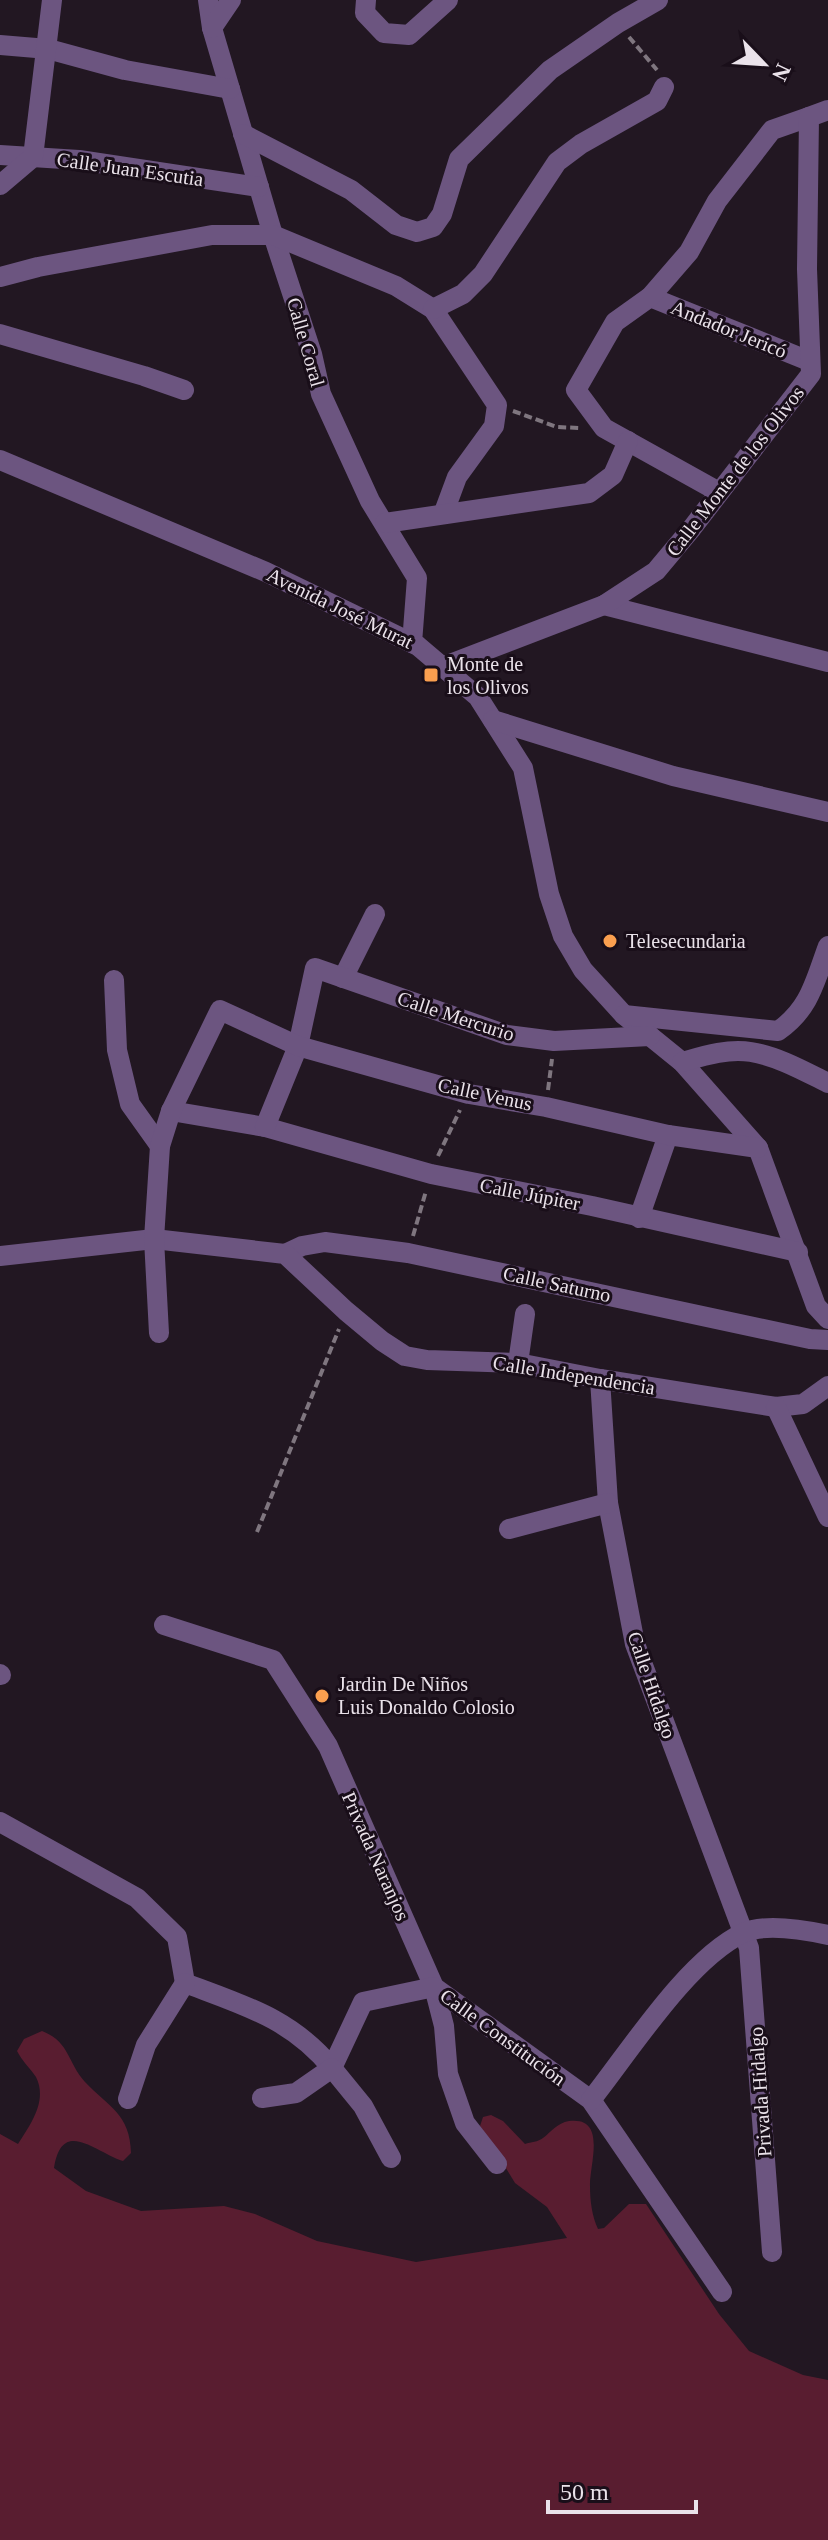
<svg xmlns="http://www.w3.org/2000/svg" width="828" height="2540" viewBox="0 0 828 2540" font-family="'Times New Roman',serif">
<rect width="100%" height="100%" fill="#221722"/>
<path fill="#591d30" d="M42,2031C70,2042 67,2062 85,2082C109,2107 130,2114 131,2153L123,2161C95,2152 62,2117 54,2168L86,2191L141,2211L224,2206L255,2214L317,2241L416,2262L567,2238L547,2207L515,2183L480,2126L483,2117L491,2115L503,2121L525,2144C531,2142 538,2142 543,2138C551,2132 557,2123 569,2121C608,2116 589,2166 590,2186C590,2201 592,2216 598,2229L604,2228L629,2204H646L719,2314L749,2351L803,2375L828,2380V2540H0V2134L18,2144C30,2125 48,2101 36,2077C30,2068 22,2061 17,2051L24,2039Z"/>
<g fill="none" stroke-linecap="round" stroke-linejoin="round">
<g stroke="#7f767f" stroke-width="4" stroke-dasharray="8 4" stroke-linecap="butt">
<path d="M629,37L657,70"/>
<path d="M513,411L557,427L581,428"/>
<path d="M548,1090L552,1059"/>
<path d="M438,1156L460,1110"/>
<path d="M413,1236L426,1191"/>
<path d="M257,1532L339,1329"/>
</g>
<g stroke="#6c5580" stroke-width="20">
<path d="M208,0L212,28L230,89L273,235L312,354L321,394L370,501L417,578L412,643"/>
<path d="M366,0L365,13L384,33L409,35L448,0"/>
<path d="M212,28L231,0"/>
<path d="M0,45L48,49L125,70L230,89"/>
<path d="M243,134L351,190L396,225L417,232L433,227L442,214L459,159L550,70L618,23L658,0"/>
<path d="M0,155L79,160L259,187"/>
<path d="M0,185L33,157L52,0"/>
<path d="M0,277L38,267L212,235H273L396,286L433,309L497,405L494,426L457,477L444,512"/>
<path d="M650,297L809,361"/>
<path d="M433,309L463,294L483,274L557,162L581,144L657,101L664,87"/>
<path d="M0,334L144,376L184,390"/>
<path d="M0,460L266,572L418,646L478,697L523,768L549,894L563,936L583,970L624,1015L682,1062L758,1148L816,1306L828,1319"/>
<path d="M719,492L604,428L576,390L615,322L650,297L689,252L717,201L772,130L809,117"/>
<path d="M385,523L589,493L613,475L628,441"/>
<path d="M604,605L828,662"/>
<path d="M442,667L604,605L656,571L692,528L811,374L807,269L809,117L828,110"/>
<path d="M493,720L673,776L828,812"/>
<path d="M343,978L375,914"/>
<path d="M114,980L117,1050L130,1104L160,1146"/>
<path d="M624,1015L778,1031C810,1009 815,981 828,946"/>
<path d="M682,1062C703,1056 728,1048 751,1052C777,1056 804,1071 828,1083"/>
<path d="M171,1111L265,1127L431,1174L592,1206L798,1252"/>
<path d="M265,1127L298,1046L315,968L507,1035L554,1041L650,1036"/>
<path d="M639,1218L668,1135"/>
<path d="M285,1254L302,1246L325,1242L408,1253L810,1339L828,1340"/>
<path d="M0,1256L154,1239L285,1254L346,1311L382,1341L405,1356L427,1360L518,1363L600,1379L776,1407L803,1404L828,1386"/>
<path d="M159,1333L154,1239L160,1146L171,1111L220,1010L298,1046L469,1094L546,1107L668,1135L758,1148"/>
<path d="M518,1363L525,1314"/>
<path d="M600,1379L608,1503L635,1644L749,1948L772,2252"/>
<path d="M776,1407L828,1517"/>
<path d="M509,1529L608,1503"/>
<path d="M164,1625L273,1660L328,1746L434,1987L444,2026L448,2074L465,2123L497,2164"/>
<path d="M0,1674L1,1675"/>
<path d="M0,1822L137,1898L177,1937L185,1983C243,2005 291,2018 332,2068L363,2002L434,1987L591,2100L722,2292"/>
<path d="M262,2098L296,2093L332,2068L363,2106L391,2158"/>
<path d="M128,2099L146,2045L185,1983"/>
<path d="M591,2100C630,2051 687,1960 743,1933C765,1923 805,1930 828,1935"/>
</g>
</g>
<g fill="#fa9f4f" stroke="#190e19" stroke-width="3">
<rect x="423" y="667" width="16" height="16" rx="4"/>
<circle cx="610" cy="941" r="8"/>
<circle cx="322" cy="1696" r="8"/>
</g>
<g text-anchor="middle" stroke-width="6" stroke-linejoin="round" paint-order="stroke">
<g font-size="20" fill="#eae2ea" stroke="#190e19">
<text transform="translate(130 169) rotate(8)" y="7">Calle Juan Escutia</text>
<text transform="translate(729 329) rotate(22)" y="7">Andador Jericó</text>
<text transform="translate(306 342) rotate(74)" y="7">Calle Coral</text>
<text transform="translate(735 471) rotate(-52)" y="7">Calle Monte de los Olivos</text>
<text transform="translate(340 608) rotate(26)" y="7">Avenida José Murat</text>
<text transform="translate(456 1016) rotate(18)" y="7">Calle Mercurio</text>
<text transform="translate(485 1094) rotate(12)" y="7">Calle Venus</text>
<text transform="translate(530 1194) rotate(11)" y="7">Calle Júpiter</text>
<text transform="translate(557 1284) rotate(12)" y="7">Calle Saturno</text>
<text transform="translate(574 1375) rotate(9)" y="7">Calle Independencia</text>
<text transform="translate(652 1685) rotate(71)" y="7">Calle Hidalgo</text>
<text transform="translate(376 1856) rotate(66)" y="7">Privada Naranjos</text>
<text transform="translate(503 2037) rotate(36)" y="7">Calle Constitución</text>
<text transform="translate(760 2092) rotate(-94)" y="7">Privada Hidalgo</text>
</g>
<g font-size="20" fill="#eae2ea" stroke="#190e19" text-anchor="start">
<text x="447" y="671">Monte de<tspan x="447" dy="23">los Olivos</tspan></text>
<text x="626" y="948">Telesecundaria</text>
<text x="338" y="1691">Jardin De Niños<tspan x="338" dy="23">Luis Donaldo Colosio</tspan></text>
</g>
</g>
<g transform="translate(764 64) rotate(115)" stroke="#190e19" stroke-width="6" paint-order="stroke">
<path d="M0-6L14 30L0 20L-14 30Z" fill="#eae2ea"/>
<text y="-12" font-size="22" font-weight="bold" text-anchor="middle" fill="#eae2ea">N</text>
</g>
<path d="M548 2500v12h148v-12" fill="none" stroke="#eae2ea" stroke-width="4"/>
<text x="560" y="2500" font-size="24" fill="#eae2ea" stroke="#190e19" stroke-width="6" paint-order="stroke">50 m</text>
</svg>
